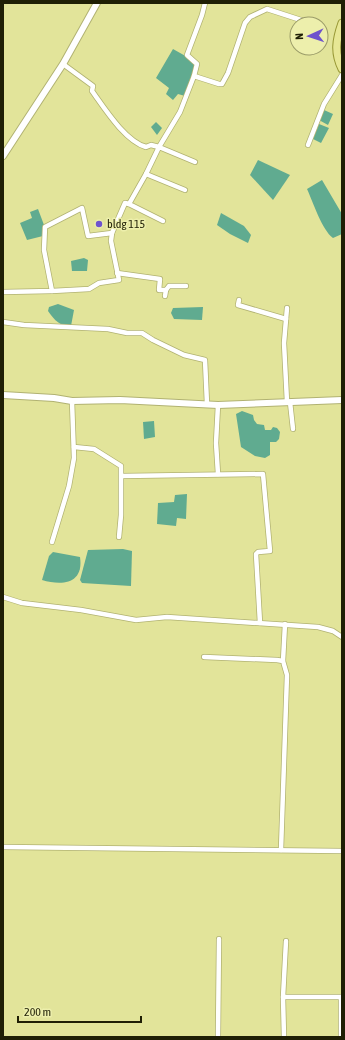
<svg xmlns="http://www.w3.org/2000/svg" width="345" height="1040" viewBox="0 0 345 1040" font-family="'Asap Condensed',sans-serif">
<rect width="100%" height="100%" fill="#edefac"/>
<path fill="#e2e49a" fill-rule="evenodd" d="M3,3H342V1037H3ZM297,24H321V48H297Z"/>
<g fill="#60ab90">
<path d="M173,49L189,58L196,65L185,96L178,94L173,100L166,94L169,88L156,78Z"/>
<path d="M324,110L333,114L328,125L319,120Z"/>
<path d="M156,122L162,128L157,135L151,127Z"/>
<path d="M319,124L329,128L321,143L313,139Z"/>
<path d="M258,160L290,175L273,200L250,175Z"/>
<path d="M322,180L342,214V234L333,238C322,230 313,202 307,189Z"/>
<path d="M38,209L44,225L43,236L27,240L20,223L32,218L30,212Z"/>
<path d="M221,213L244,226L251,235L248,243L230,234L217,225Z"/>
<path d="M84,258L88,260L87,271H72L71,261Z"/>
<path d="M58,304L74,310L71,326C60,326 55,321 48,311L49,307Z"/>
<path d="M203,307L202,320L174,319L171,313L173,308Z"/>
<path d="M242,411L253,415L254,420L257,424L264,425L265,430H271L273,427L277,428L280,432L279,439L276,442H270V455L265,458L255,456L241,447L236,414Z"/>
<path d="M154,421L155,437L144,439L143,422Z"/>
<path d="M187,494L186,519L177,518L176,526L157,524L158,503L174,502L175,495Z"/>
<path d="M123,549L132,551L131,586L82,583L80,580L88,550Z"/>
<path d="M53,552L80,557C84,584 62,586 42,580L49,556Z"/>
</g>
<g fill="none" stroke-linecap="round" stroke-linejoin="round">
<defs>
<g id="minor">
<path d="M205,3L202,15L187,55L197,64L194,76L219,84H222L228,73L245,23L250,17L267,9L304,21"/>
<path d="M63,64L93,86L92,91C105,109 125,141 146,147L151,145L159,147L180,112L194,76"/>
<path d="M308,145L324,104L342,75"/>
<path d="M146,174L129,204L163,221"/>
<path d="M185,190L146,174L159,147L195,162"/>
<path d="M117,273L160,279L159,290H166L165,296"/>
<path d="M166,290L169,286H186"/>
<path d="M52,291L89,289L99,283L119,280L111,241L112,233"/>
<path d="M3,292L52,291L44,250L45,227L82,208L88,236L112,233L125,203L129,204"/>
<path d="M239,300L238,305L286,319"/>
<path d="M3,322L24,325L108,329L127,333H142L153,340L184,355L205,360L207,404"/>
<path d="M287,402L284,343L287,308"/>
<path d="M290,402L293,429"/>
<path d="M218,405L216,443L218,474"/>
<path d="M74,447L94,449L121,466V515L119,537"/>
<path d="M122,476L263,474L270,551L258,552L256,554L260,623"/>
<path d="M52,542L69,486L74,458L72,401"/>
<path d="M3,597L22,603L81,610L136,620L167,617L318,627L333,631L342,637"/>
<path d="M204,657L277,660L283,661L287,675L281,850"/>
<path d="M283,661L285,624"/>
<path d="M3,847L342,851"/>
<path d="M283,997H342"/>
<path d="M218,1037L219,939"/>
<path d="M284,1037L283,997L286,941"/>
<path d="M341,1037V997"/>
</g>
<g id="tertiary">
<path d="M3,156L63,64L97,3"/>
<path d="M3,395L54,398L72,401L120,400L218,405L342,400"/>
</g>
<path id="primary" d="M342,23C336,40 334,53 342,69"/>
</defs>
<use href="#minor" stroke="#b1b272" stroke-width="6"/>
<use href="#tertiary" stroke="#b1b272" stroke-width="8"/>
<use href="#primary" stroke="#979735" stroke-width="9"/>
<use href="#minor" stroke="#fff" stroke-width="4.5"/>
<use href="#tertiary" stroke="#fff" stroke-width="6"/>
<use href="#primary" stroke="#e7e795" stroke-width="7"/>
</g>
<circle fill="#6e53cd" stroke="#edefac" stroke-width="1.5" cx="99" cy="224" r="4"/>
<g text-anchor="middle" stroke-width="3" stroke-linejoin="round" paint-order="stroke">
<g font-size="12" fill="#1f1f05" stroke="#edefac" text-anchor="start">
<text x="107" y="228">bldg 115</text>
</g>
</g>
<rect width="345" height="1040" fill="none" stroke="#1f1f05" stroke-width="8"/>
<g transform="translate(309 36) rotate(267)"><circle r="19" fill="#edefac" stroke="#9b9c69"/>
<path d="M0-3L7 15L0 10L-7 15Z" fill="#6e53cd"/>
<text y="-6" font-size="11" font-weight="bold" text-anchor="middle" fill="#1f1f05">N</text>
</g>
<path d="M18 1016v6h123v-6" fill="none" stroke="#1f1f05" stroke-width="2"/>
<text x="24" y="1016" font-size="12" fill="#1f1f05" stroke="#edefac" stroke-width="3" paint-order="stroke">200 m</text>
</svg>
